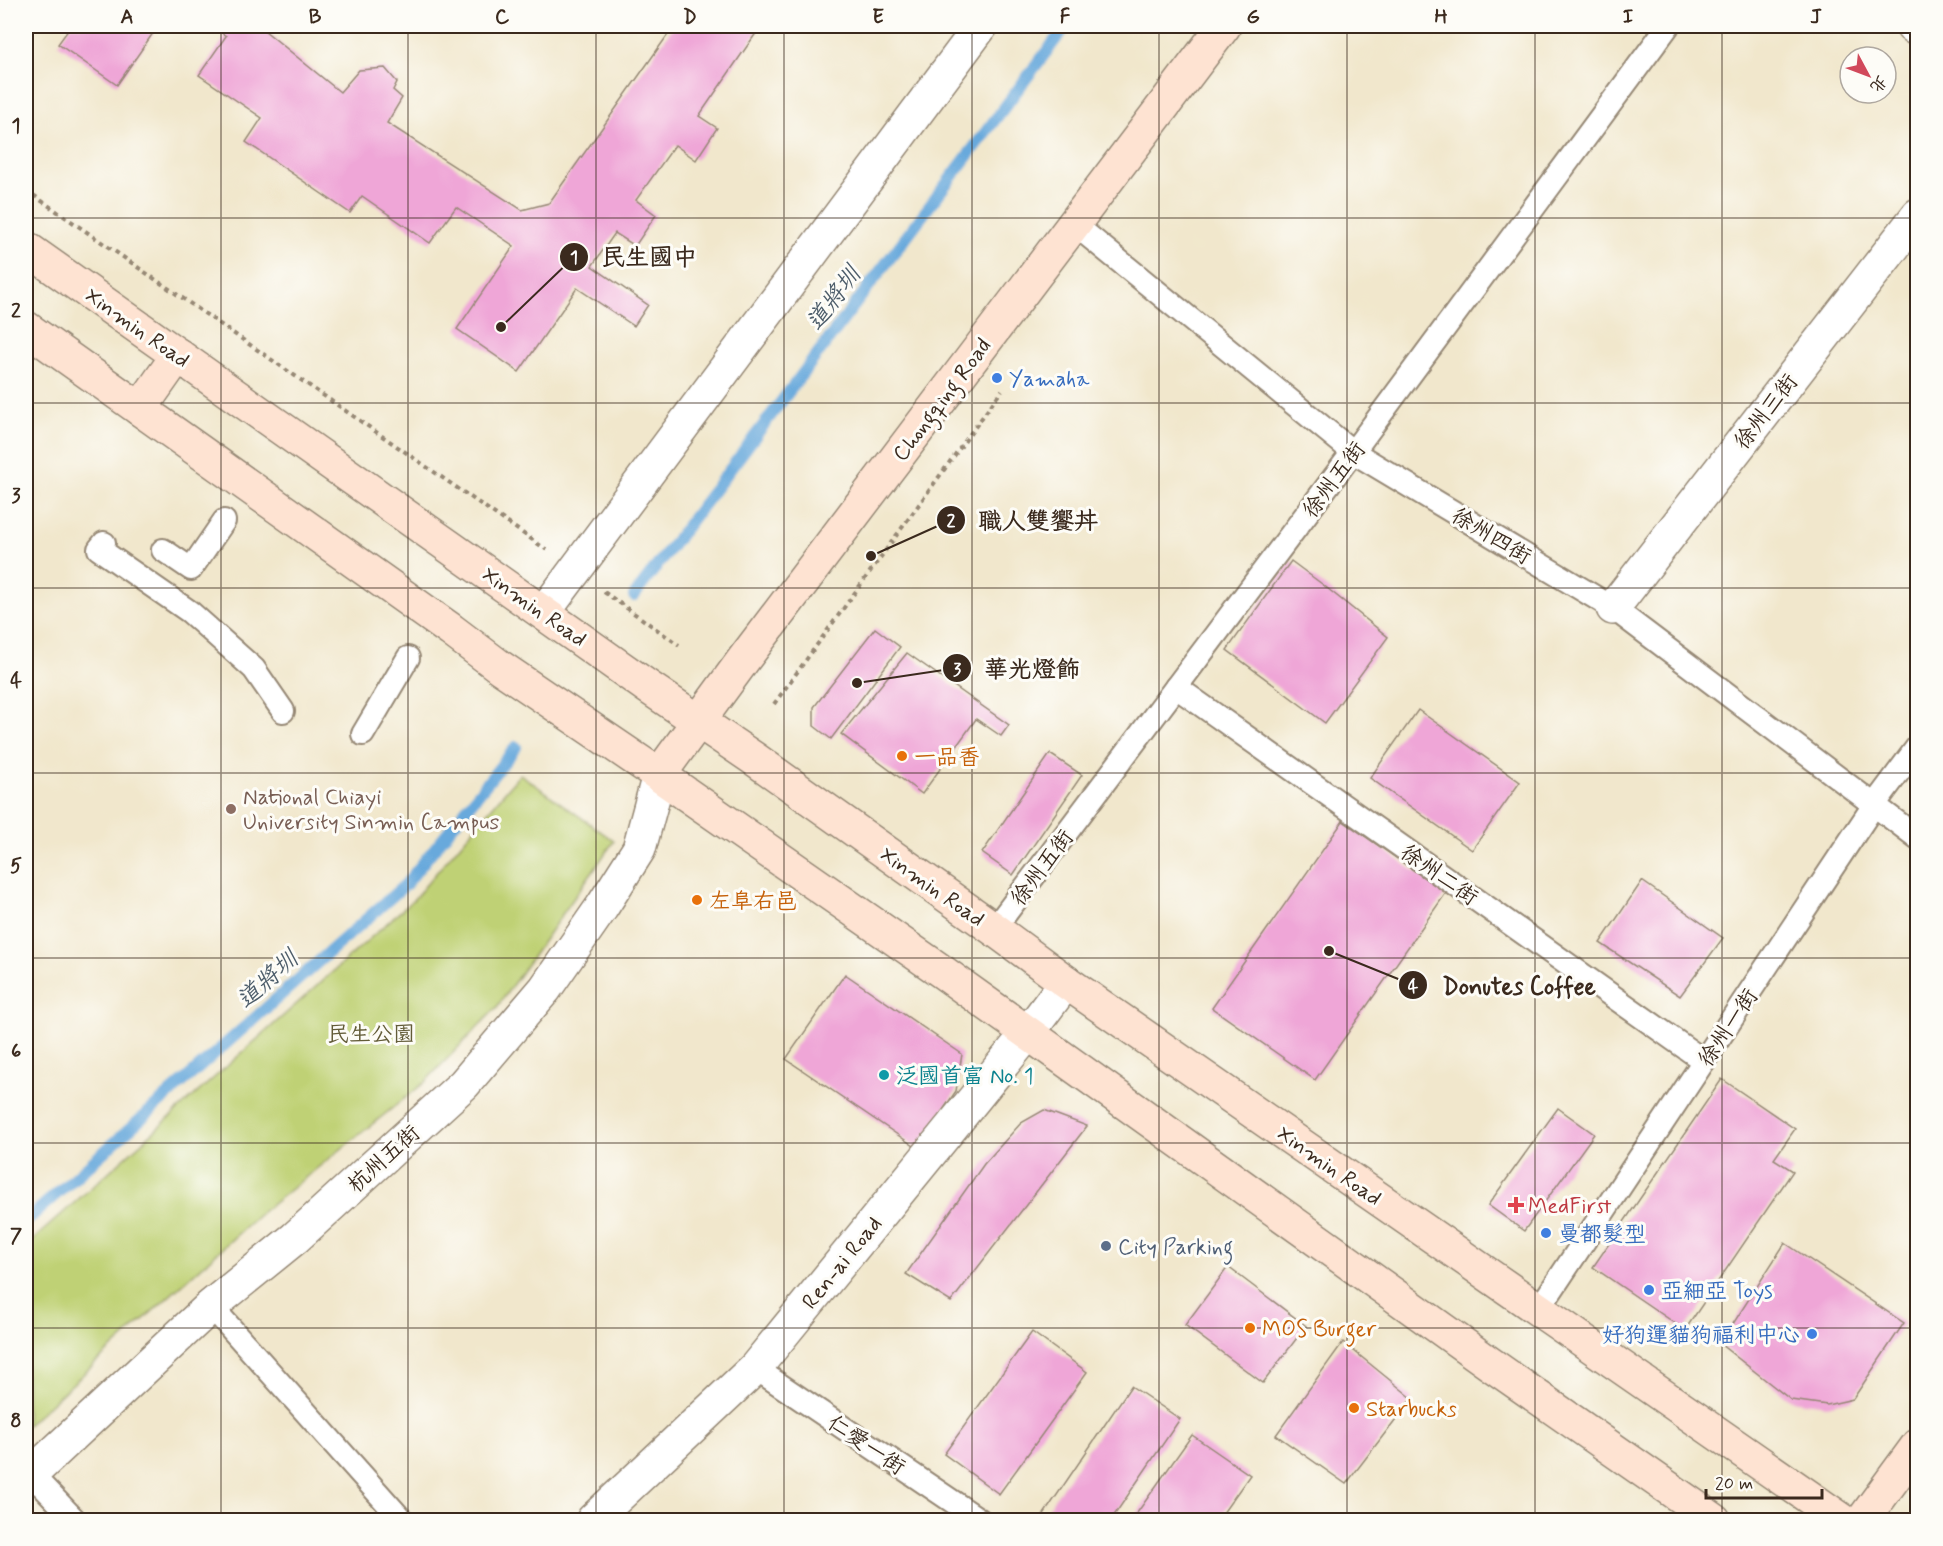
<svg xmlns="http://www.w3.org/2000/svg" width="1943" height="1546" viewBox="0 0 1943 1546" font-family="Mynerve,'LXGW WenKai TC',sans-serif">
<rect width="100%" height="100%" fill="#fdfcf7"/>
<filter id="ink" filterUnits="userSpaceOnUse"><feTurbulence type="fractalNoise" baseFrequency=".0167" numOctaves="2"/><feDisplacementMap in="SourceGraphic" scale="12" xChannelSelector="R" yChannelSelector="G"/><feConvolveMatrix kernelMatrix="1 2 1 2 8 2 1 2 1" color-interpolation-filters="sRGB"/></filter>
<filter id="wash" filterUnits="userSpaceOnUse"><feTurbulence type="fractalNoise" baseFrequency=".008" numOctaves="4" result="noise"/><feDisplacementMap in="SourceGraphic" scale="24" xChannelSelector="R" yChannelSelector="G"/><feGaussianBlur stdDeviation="1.35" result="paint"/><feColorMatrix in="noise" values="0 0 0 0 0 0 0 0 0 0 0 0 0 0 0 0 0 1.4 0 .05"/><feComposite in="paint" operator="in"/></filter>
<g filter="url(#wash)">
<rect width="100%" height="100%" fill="#f1e7cc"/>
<path fill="#bfd174" stroke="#7d7e49" stroke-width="1.5" d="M520,774L614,841L497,1007L424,1083L261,1213L26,1426V1246L414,899Z"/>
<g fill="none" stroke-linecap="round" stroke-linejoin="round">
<g stroke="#68a9dc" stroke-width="12">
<path d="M634,596L1066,26"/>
<path d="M26,1221L406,884L516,747"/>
</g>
</g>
<g id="blocks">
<g fill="#efa6d7">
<path d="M71,26H158L117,85L58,44Z"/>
<path d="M211,26H259L340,92L359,70L385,68L397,82L393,90L402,98L387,123L522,210L549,203L674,26H761L699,116L717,128L696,160L675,145L636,200L656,215L635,246L615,233L592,266L648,305L634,326L577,288L519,372L457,329L514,246L456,207L430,243L362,196L350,213L246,142L262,118L199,75L226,36Z"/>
<path d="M1291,561L1322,584L1388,637L1325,723L1227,650Z"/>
<path d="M875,628L900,647L831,739L814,726V707Z"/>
<path d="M907,653L1009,725L1001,736L976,719L922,794L841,734Z"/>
<path d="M1418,710L1520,782L1472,850L1370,778Z"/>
<path d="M1050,754L1082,775L1013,875L982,853Z"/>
<path d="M1343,821L1446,893L1315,1080L1212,1008Z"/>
<path d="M1642,881L1723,938L1680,996L1600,943Z"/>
<path d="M845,974L962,1054L956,1091L917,1148L786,1059Z"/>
<path d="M1722,1079L1795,1129L1774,1159L1793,1171L1685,1330L1593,1267Z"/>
<path d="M1558,1108L1594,1134L1524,1231L1488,1205Z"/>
<path d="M1044,1110L1087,1126L951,1302L906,1274L984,1164L1021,1123Z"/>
<path d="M1785,1243L1904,1323L1853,1399L1827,1405L1791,1400L1720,1344Z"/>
<path d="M1228,1267L1306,1326L1263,1383L1185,1325Z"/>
<path d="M1032,1332L1087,1372L999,1494L944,1454Z"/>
<path d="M1343,1342L1412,1398L1346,1484L1276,1435Z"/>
<path d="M1131,1386L1180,1419L1111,1520H1040Z"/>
<path d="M1192,1435L1250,1475L1218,1520H1132Z"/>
</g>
</g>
</g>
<g filter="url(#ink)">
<use href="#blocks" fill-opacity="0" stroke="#968875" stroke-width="1.5"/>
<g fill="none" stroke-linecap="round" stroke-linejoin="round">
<defs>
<g id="lane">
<path d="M1074,224L1353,452L1613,608L1918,838"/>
<path d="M104,543L99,549L190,612L254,669L283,711"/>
<path d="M163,550L191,569L224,521"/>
<path d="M1176,687L1704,1061"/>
<path d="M363,734L408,658"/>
<path d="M994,929L1353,452L1668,26"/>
<path d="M211,1306L402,1520"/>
<path d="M1539,1309L1874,805L1918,746"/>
<path d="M755,1368L980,1520"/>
<path d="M31,1474L75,1520"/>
</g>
<g id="street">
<path d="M1912,26L1918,30"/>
<path d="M1613,608L1918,215"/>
<path d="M544,612L981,26"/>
<path d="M26,1479L211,1306L295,1238L464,1084L545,989L602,907L639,849L659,775"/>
<path d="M593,1520L755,1368L1028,1033L1066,982"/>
</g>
<g id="secondary">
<path d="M26,248L648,687L756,760L994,929L1066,982L1842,1520"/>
<path d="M26,328L451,630L500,667L659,775L944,973L1489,1363L1714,1520"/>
<path d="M140,409L178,355"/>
<path d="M659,775L744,659L1224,26"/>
<path d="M1863,1520L1918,1445"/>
</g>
</defs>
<use href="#lane" stroke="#968875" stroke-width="26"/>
<use href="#street" stroke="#968875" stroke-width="36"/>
<use href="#secondary" stroke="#968875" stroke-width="36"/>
<g stroke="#968875" stroke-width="4" stroke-dasharray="4.5 4.5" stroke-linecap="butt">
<path d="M26,190L547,550"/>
<path d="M604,592L679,645"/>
<path d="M774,704L1002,390"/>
</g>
<use href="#lane" stroke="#fff" stroke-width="22"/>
<use href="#street" stroke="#fff" stroke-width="33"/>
<use href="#secondary" stroke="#fee3d2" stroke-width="33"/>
</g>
</g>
<path fill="none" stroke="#3b2a1e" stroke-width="1.5" stroke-opacity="0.55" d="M221,26V1520M408,26V1520M596,26V1520M784,26V1520M972,26V1520M1159,26V1520M1347,26V1520M1535,26V1520M1722,26V1520M26,218H1918M26,403H1918M26,588H1918M26,773H1918M26,958H1918M26,1143H1918M26,1328H1918"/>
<g fill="#3f7fe0" stroke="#fdfcf7" stroke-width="2">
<circle cx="997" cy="378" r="6"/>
<circle cx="1546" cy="1233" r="6"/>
<circle cx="1649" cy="1290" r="6"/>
<circle cx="1812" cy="1334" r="6"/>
</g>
<g fill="#e8710a" stroke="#fdfcf7" stroke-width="2">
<circle cx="902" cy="756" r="6"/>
<circle cx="697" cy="900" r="6"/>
<circle cx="1250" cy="1328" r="6"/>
<circle cx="1354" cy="1408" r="6"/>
</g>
<circle fill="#8d6e63" stroke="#fdfcf7" stroke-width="2" cx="231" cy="809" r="6"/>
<circle fill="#0f9aa8" stroke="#fdfcf7" stroke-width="2" cx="884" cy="1075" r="6"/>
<path fill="#e0444e" stroke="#fdfcf7" stroke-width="2" d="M1513 1196h6v6h6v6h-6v6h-6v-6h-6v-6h6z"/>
<circle fill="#5c6f8a" stroke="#fdfcf7" stroke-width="2" cx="1106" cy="1246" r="6"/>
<g text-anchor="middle" stroke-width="6" stroke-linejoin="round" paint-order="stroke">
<g font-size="22" fill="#3b2a1e" stroke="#fdfcf7">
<text transform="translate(138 327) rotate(35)" y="8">Xinmin Road</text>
<text transform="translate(941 399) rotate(-53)" y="8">Chongqing Road</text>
<text transform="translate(1765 411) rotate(-52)" y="8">徐州三街</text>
<text transform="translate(1333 479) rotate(-53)" y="8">徐州五街</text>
<text transform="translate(1492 535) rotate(31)" y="8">徐州四街</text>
<text transform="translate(535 606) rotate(35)" y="8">Xinmin Road</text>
<text transform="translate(1041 867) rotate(-53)" y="8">徐州五街</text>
<text transform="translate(1440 874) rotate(35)" y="8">徐州二街</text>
<text transform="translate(933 886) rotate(35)" y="8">Xinmin Road</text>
<text transform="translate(1727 1027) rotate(-56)" y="8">徐州一街</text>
<text transform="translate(383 1158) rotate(-42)" y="8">杭州五街</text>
<text transform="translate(1330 1165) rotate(35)" y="8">Xinmin Road</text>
<text transform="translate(841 1262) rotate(-51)" y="8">Ren-ai Road</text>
<text transform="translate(867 1444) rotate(34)" y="8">仁愛一街</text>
</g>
<g font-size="22" fill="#366cbe" stroke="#fdfcf7" text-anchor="start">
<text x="1009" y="386">Yamaha</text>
<text x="1558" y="1241">曼都髮型</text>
<text x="1661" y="1298">亞細亞 Toys</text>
<text x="1800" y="1342" text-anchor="end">好狗運貓狗福利中心</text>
</g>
<g font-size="22" fill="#c56008" stroke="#fdfcf7" text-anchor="start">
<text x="914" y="764">一品香</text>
<text x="709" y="908">左阜右邑</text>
<text x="1262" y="1336">MOS Burger</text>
<text x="1366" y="1416">Starbucks</text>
</g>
<g font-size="22" fill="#785e54" stroke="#fdfcf7" text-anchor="start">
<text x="243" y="804">National Chiayi<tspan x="243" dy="25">University Sinmin Campus</tspan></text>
</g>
<g font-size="22" fill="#635c38" stroke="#fdfcf7">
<text x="371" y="1041">民生公園</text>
</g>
<g font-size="22" fill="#0d838f" stroke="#fdfcf7" text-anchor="start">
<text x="896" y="1083">泛國首富 No. 1</text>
</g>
<g font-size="22" fill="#be3a42" stroke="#fdfcf7" text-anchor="start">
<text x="1528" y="1213">MedFirst</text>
</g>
<g font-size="22" fill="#4e5e75" stroke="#fdfcf7" text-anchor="start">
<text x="1118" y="1254">City Parking</text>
</g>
<g font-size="24" font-style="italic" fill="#4d5d6a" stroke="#fdfcf7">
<text transform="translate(833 298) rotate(-53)" y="8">道將圳</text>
<text transform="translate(267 979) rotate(-42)" y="8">道將圳</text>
</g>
</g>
<path fill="none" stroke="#3b2a1e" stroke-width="2" d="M501 327L574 257M871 556L951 520M857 683L957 668M1329 951L1413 985"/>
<g fill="#3b2a1e" stroke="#fdfcf7" stroke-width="2">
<circle cx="501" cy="327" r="6"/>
<circle cx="871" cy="556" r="6"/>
<circle cx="857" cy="683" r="6"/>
<circle cx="1329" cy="951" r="6"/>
<circle cx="574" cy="257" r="15"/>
<circle cx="951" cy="520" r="15"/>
<circle cx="957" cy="668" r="15"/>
<circle cx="1413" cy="985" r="15"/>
</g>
<g font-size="18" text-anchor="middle" font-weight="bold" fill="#fff">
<text x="574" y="263">1</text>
<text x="951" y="526">2</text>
<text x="957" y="675">3</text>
<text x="1413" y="992">4</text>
</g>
<g font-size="24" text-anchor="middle" font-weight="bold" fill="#3b2a1e" stroke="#fdfcf7" stroke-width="6" stroke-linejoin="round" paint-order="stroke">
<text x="649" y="265">民生國中</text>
<text x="1038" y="529">職人雙饗丼</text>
<text x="1032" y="677">華光燈飾</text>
<text x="1519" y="994">Donutes Coffee</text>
</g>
<rect width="1943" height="1546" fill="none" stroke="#fdfcf7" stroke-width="66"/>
<g transform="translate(1868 75) rotate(131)"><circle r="28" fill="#fdfcf7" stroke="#afa8a0" stroke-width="1.5"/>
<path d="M0-4.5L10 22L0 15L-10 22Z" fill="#d1495b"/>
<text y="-9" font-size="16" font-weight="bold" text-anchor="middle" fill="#3b2a1e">北</text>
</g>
<path d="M1706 1489v9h116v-9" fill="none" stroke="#3b2a1e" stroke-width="3"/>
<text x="1715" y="1489" font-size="18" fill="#3b2a1e" stroke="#fdfcf7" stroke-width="4.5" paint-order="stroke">20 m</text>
<rect x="33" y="33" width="1877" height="1480" fill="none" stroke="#3b2a1e" stroke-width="2"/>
<g font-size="20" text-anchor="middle" font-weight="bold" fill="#3b2a1e">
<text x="127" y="23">A</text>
<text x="315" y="23">B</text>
<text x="502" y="23">C</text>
<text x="690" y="23">D</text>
<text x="878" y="23">E</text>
<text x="1065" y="23">F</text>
<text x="1253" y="23">G</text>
<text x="1441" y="23">H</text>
<text x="1628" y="23">I</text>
<text x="1816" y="23">J</text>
<text x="16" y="132">1</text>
<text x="16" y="317">2</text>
<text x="16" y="502">3</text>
<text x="16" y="687">4</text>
<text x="16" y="872">5</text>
<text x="16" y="1057">6</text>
<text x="16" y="1242">7</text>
<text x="16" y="1427">8</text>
</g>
</svg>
